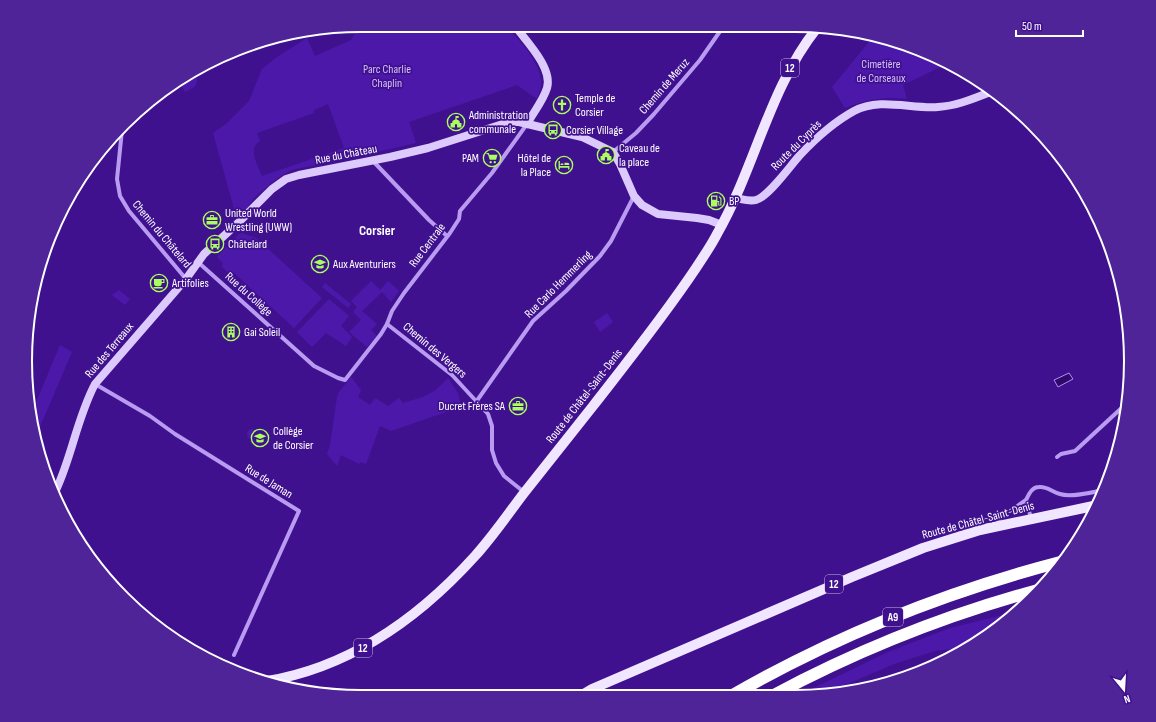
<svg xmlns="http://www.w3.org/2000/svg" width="1156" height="722" viewBox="0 0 1156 722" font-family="'Sofia Sans Condensed',sans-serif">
<rect width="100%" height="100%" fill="#40118f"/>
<g fill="#4c18aa" fill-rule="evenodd">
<path d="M360,25L507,26C520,42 539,60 541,81C542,86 539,93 537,99L517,85L409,122L416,143L346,159L291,170L275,180L254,198L238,223L213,133L227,123L249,101L262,69L277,57L307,38L315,56L351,40ZM328,104L344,148L262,176C258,166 247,148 260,141L257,133L314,113V110Z"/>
<path d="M873,37L923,50L947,64L903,85L907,99C884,96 867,99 845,108L832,87Z"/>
<path d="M196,71C198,85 198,86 185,92L182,86L164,91L174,82Z"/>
<path d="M242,233L256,238L322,298L294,328L233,272L231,275L221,266L223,264L217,257L239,234Z"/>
<path d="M371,281L380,290L388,281L399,291L391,302L382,292L362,311L377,324L371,330L377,336L367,347L349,332L361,320L353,312L357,307L351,301Z"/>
<path d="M325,283L351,304L348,308L322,287Z"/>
<path d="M119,290L130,299L125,305L112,295Z"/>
<path d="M329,299L349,316L341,326L352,337L346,346L326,333L312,347L297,332Z"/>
<path d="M607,313L613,322L600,332L594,322Z"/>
<path d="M60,345L72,352L36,436L34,431L38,423L33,421L32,412Z"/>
<path d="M351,377L361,390L358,397L370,405L375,398L388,406L399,398L403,403L423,397L436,390L448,378L458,393L462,410H452L391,431L380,426L366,464L360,462L359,464L341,455L337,466L327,454L330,445L337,397L339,392Z"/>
<circle cx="252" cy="434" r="5"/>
<path d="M1019,611L970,647L935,651L894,664L822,695L797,696L888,652L950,628Z"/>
</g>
<path fill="#2f0a6b" stroke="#b18cf6" d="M1069,373L1073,379L1058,387L1054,380Z"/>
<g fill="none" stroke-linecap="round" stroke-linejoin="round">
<path stroke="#b18cf6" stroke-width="2.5" d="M302,690L303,685"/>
<g stroke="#ba9bf2" stroke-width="4">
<path d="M122,130L117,179L120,196L129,211L186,279"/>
<path d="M613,152L636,133L654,114L700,60L723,27"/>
<path d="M373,161L429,220L447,236"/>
<path d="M199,263L314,366L338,378L345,380L381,334L387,324L392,311L404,293L450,233L459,219L460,211L492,173L527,124"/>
<path d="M387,324L452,375L488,414L492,426V450L496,463L504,476L524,492"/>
<path d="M95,384L150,416L175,434L299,511L234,655"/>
<path d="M476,402L533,321L566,291L600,256L611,241L634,196"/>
<path d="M1057,457L1061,454L1075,451L1127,403"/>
<path d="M1031,518L1026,500C1029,494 1032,487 1039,487C1047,486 1052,492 1060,494C1071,498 1092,492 1104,490"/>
<path d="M997,525L999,519L1026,500"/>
</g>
<g stroke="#ddcafc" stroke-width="8">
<path d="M515,26C526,41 553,68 547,88C543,101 533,113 527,124"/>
<path d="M735,198C742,199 749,202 756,200C769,196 790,166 800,155C816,138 834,122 854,111C880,97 910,109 938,107C957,106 975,98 993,91"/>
<path d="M56,490C72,456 77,418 95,384L186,279L204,254L238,223L272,189L286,179L299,175L390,157L428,148L509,122H519L582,137L613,152L620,164L634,196L642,205L658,214L697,218L709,220L722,225"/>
</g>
<g stroke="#f1e6ff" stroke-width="10">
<path d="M267,681C351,667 419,618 475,556C493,536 508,514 524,493C547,464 570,435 593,406C628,361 664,316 696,268C703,257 711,246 717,234C755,168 769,88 817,28"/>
<path d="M582,695L592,689L852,577L923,548L980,530L1098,505"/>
</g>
<g stroke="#fff" stroke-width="12">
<path d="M731,696C835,636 948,591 1064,561"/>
<path d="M772,696C856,651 946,615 1038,590"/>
</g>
</g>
<defs>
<symbol id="church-ring" viewBox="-11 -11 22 22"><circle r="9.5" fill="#40118f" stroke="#abff5c" stroke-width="1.5"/><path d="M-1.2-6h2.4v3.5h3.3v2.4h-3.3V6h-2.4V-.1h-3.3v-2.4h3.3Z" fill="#abff5c"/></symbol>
<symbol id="civic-ring" viewBox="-11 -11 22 22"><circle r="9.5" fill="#40118f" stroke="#abff5c" stroke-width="1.5"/><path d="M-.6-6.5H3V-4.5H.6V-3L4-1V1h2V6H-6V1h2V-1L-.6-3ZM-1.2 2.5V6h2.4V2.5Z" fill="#abff5c"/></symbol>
<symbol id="bus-ring" viewBox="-11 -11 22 22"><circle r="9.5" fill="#40118f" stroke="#abff5c" stroke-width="1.5"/><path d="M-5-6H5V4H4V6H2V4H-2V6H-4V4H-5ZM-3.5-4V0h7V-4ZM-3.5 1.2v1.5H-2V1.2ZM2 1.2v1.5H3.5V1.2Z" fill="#abff5c"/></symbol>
<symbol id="supermarket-ring" viewBox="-11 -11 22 22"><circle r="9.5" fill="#40118f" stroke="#abff5c" stroke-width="1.5"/><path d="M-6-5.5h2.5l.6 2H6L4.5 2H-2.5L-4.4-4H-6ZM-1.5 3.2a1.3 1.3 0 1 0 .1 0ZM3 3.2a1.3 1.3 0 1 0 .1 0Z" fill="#abff5c"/></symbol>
<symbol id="hotel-ring" viewBox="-11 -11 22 22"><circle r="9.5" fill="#40118f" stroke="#abff5c" stroke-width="1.5"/><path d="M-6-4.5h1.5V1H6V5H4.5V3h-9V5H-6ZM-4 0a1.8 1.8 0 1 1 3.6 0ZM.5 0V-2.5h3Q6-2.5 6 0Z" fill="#abff5c"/></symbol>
<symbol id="fuel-ring" viewBox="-11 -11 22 22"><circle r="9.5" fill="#40118f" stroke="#abff5c" stroke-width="1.5"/><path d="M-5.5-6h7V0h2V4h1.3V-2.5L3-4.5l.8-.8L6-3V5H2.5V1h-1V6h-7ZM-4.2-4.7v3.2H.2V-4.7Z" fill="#abff5c"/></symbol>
<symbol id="office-ring" viewBox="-11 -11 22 22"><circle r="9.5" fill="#40118f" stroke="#abff5c" stroke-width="1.5"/><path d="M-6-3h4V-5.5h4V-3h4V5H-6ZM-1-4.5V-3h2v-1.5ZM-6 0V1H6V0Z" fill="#abff5c"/></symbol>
<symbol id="school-ring" viewBox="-11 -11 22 22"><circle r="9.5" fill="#40118f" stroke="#abff5c" stroke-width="1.5"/><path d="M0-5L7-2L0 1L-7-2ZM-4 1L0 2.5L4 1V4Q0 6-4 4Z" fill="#abff5c"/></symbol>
<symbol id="cafe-ring" viewBox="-11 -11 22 22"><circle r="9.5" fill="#40118f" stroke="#abff5c" stroke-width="1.5"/><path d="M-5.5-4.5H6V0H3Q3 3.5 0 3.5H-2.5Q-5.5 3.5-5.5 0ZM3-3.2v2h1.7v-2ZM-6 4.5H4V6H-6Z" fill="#abff5c"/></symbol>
<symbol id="building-ring" viewBox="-11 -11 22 22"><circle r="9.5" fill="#40118f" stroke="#abff5c" stroke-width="1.5"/><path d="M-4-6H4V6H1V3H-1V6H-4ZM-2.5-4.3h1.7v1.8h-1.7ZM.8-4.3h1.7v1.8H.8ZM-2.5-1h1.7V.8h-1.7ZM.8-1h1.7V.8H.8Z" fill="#abff5c"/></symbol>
</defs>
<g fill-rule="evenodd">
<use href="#church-ring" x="552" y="95" width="20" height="20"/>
<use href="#civic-ring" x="446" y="112" width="20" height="20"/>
<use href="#bus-ring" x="543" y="120" width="20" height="20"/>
<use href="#civic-ring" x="596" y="145" width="20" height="20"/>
<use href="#supermarket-ring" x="482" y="148" width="20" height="20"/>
<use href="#hotel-ring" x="554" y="155" width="20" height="20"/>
<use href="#fuel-ring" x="706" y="191" width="20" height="20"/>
<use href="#office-ring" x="202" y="210" width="20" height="20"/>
<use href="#bus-ring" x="205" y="234" width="20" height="20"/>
<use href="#school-ring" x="310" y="254" width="20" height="20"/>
<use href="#cafe-ring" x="149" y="273" width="20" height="20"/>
<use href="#building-ring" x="221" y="322" width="20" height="20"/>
<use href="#office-ring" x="508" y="396" width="20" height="20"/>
<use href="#school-ring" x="250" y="428" width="20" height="20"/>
</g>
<g text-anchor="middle" stroke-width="3.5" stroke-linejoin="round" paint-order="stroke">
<g fill="#40118f" stroke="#c6b8dd" stroke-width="1">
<rect x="781" y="59" width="18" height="18" rx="3"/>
<rect x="825" y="575" width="18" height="18" rx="3"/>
<rect x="883" y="608" width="20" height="18" rx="3"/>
<rect x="354" y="639" width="18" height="18" rx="3"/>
</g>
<g font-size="11" font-weight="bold" fill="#fff">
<text x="790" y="72">12</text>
<text x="834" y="588">12</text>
<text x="893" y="621">A9</text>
<text x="363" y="652">12</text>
</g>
<g font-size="12" fill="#d7c2fd" stroke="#40118f">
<text x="881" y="68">Cimetière<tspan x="881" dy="14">de Corseaux</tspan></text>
<text x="387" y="73">Parc Charlie<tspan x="387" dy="14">Chaplin</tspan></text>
</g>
<g font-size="12" fill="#fff" stroke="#40118f">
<text transform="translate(664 86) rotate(-49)" y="4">Chemin de Meruz</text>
<text transform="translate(796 145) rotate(-45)" y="4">Route du Cyprès</text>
<text transform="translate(346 154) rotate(-11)" y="4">Rue du Château</text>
<text transform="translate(162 234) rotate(50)" y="4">Chemin du Châtelard</text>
<text transform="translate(427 245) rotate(-53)" y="4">Rue Centrale</text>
<text transform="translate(558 284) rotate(-45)" y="4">Rue Carlo Hemmerling</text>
<text transform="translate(249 294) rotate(42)" y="4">Rue du Collège</text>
<text transform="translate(109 350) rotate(-50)" y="4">Rue des Terreaux</text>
<text transform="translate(435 350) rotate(40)" y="4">Chemin des Vergers</text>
<text transform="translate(584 396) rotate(-52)" y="4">Route de Châtel-Saint-Denis</text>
<text transform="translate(269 481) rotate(32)" y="4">Rue de Jaman</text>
<text transform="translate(978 520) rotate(-15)" y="4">Route de Châtel-Saint-Denis</text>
</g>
<g font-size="12" fill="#fff" stroke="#40118f" text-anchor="start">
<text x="575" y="102">Temple de<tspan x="575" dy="14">Corsier</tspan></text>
<text x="469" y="119">Administration<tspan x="469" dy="14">communale</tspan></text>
<text x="566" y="134">Corsier Village</text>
<text x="619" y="152">Caveau de<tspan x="619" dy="14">la place</tspan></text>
<text x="479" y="162" text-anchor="end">PAM</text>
<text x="551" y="162" text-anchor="end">Hôtel de<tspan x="551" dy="14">la Place</tspan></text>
<text x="729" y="205">BP</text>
<text x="225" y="217">United World<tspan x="225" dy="14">Wrestling (UWW)</tspan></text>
<text x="228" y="248">Châtelard</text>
<text x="333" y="268">Aux Aventuriers</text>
<text x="172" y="287">Artifolies</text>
<text x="244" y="336">Gai Soleil</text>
<text x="505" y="410" text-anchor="end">Ducret Frères SA</text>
<text x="273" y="435">Collège<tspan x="273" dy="14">de Corsier</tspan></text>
</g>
<g font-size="14" font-weight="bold" fill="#fff" stroke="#40118f">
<text x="377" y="235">Corsier</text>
</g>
</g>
<path d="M0 0H1156V722H0ZM361 32H795A329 329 0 0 1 1124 361V361A329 329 0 0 1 795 690H361A329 329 0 0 1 32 361V361A329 329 0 0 1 361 32Z" fill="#4f2498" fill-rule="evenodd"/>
<path fill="none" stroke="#fff" stroke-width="2" d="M361 32H795A329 329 0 0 1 1124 361V361A329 329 0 0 1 795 690H361A329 329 0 0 1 32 361V361A329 329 0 0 1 361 32Z"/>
<g transform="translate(1124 690) rotate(162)" stroke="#40118f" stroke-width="3" paint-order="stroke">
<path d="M0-3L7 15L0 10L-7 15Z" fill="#ffffff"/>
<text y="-6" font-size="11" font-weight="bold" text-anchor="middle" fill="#ffffff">N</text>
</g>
<path d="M1016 30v6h67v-6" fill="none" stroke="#ffffff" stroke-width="2"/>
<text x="1022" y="30" font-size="12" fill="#ffffff" stroke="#40118f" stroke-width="3" paint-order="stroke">50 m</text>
</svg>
